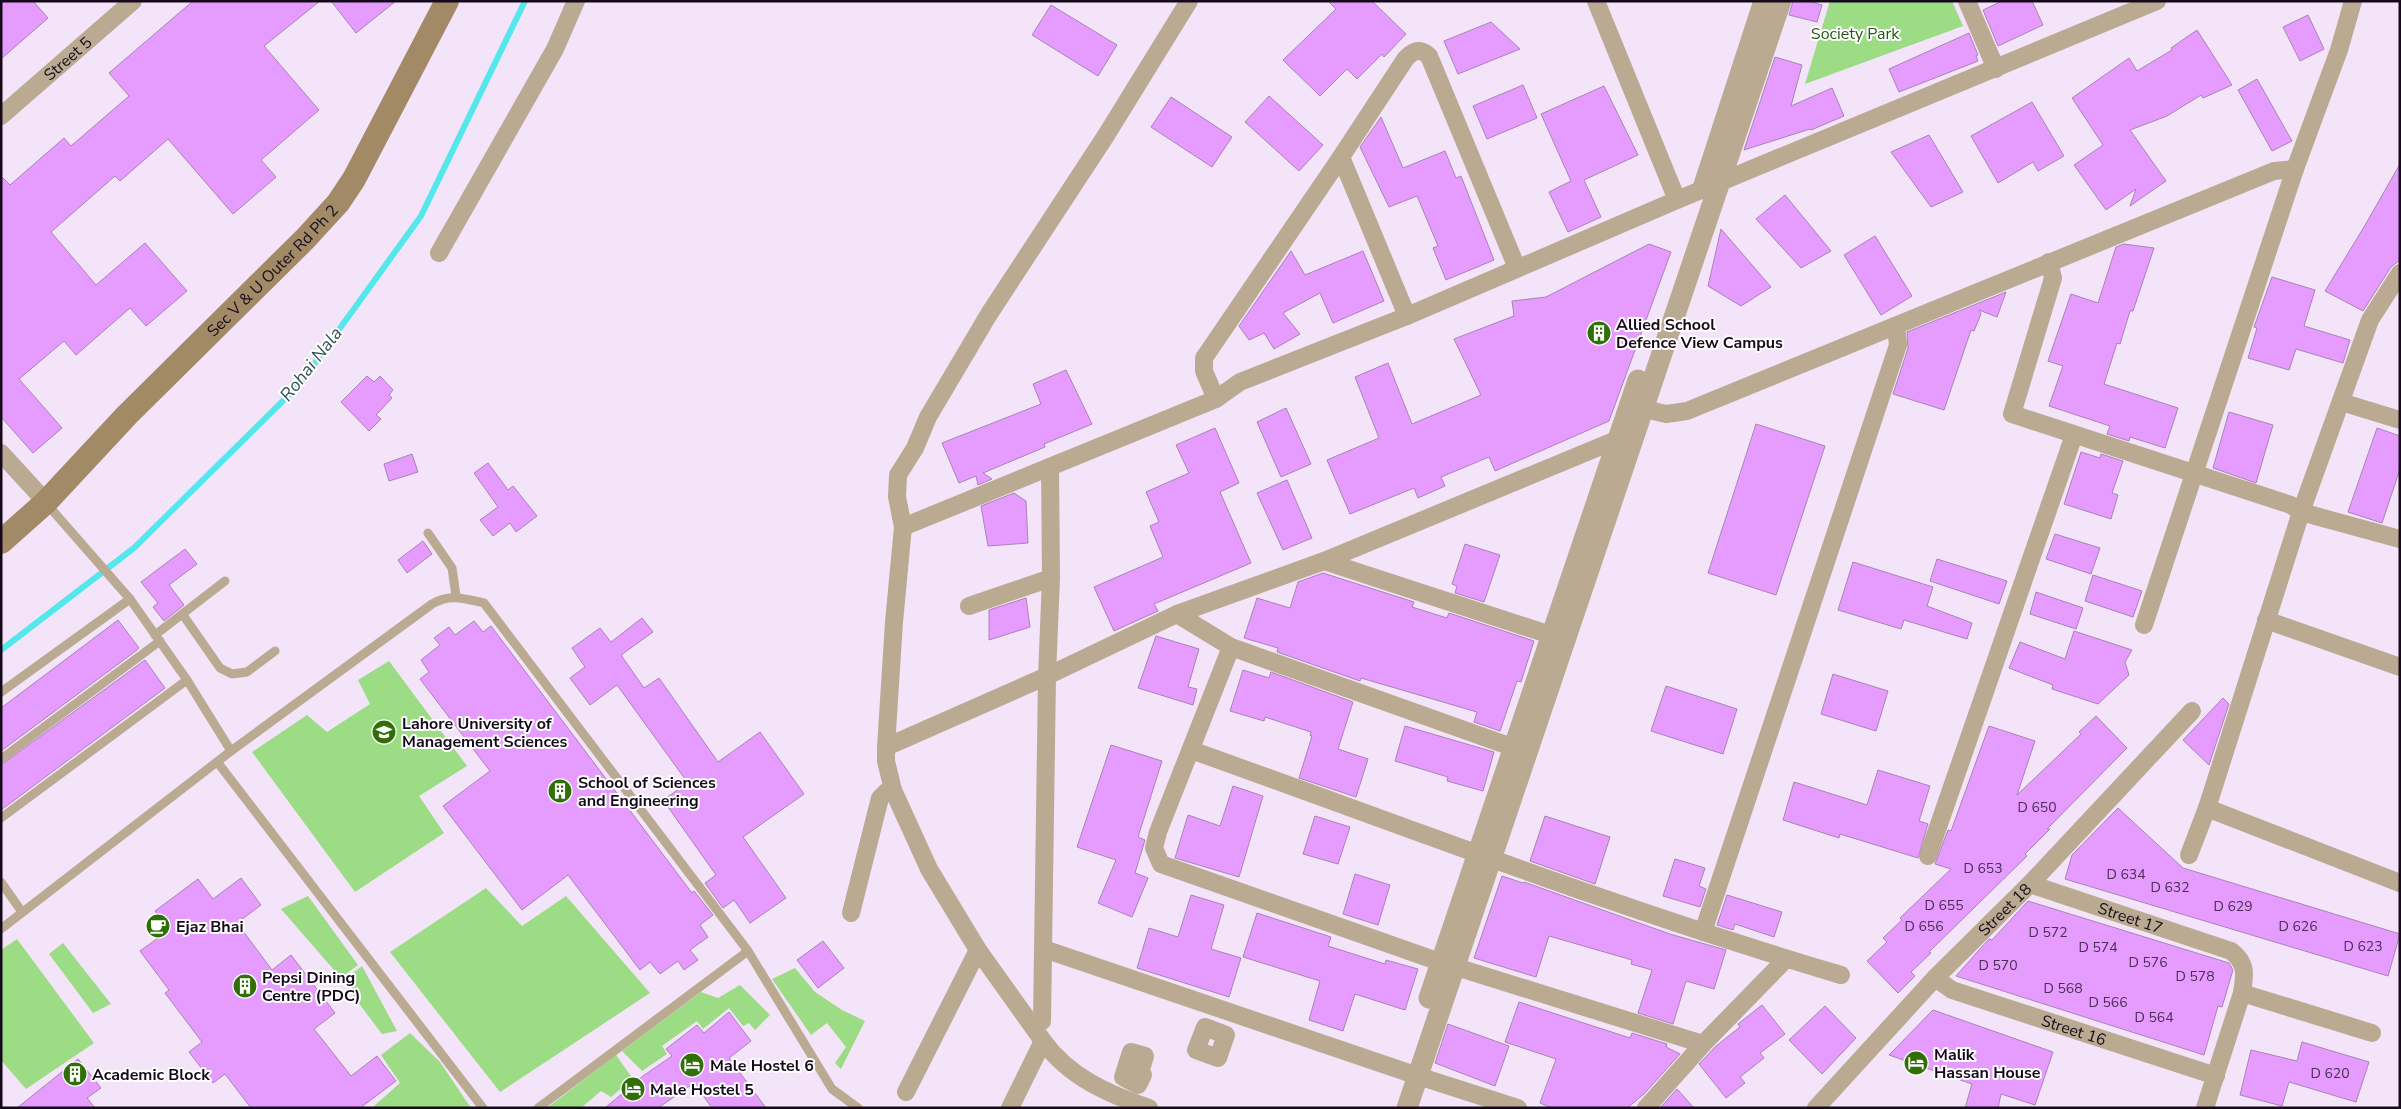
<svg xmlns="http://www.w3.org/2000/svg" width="2401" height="1109" viewBox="0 0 2401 1109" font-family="'Nunito Sans',sans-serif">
<rect width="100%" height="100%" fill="#f4e4fa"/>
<g fill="#9cdc84">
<path d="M1830,1H1952L1963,26L1805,84Z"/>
<path d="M389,661L467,766L419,796L444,833L355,892L252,752L307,715L327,732L370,704L358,680Z"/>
<path d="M486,888L522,926L566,896L650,993L500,1092L390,952Z"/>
<path d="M308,896L358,965L341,978L281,909Z"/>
<path d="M17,939L94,1043L26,1089L1,1060V950Z"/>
<path d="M63,943L111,1004L93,1013L49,954Z"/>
<path d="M362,966L397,1031L382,1034L342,981Z"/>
<path d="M795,968L815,992L842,1010L865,1021L841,1069L835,1063L846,1047L827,1023L811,1035L772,979Z"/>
<path d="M740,985L770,1015L755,1030L749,1023L743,1026L729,1008L703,1029L697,1021L662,1046L667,1054L642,1071L622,1051L701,992L718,998Z"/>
<path d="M410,1033L440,1062L471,1108H375L374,1106L400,1083L381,1055Z"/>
<path d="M616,1055L633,1079L611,1097L601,1091L581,1108H547Z"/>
</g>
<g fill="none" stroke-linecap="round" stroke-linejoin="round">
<path stroke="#54e7eb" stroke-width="6" d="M1,650L134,548L299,385L421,216L525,1"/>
</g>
<g fill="#e69cfe" stroke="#a983b5">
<path d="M1,1H33L48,18L1,59Z"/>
<path d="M193,1H320L264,46L319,110L261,160L276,177L233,214L168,139L120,181L115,176L51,232L96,285L145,243L187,291L146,326L130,308L76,355L64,341L19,379L62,428L33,453L1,417V176L10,185L64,138L71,146L129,96L109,73Z"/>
<path d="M331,1H396L356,33Z"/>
<path d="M1328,1H1372L1406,34L1384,57L1382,54L1357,79L1347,69L1320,96L1283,60L1336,9Z"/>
<path d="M1793,1H1808L1822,5L1817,22L1789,15Z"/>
<path d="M2002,1H2032L2043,25L1998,46L1983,10Z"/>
<path d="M1051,5L1117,45L1098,76L1032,35Z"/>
<path d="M2308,15L2324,49L2300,61L2283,27Z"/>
<path d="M1491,22L1520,49L1458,74L1444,41Z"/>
<path d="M2197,30L2232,85L2203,98L2201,95L2167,116L2130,130L2166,181L2130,206L2136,189L2106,210L2074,165L2103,145L2072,98L2129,58L2137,71L2172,50L2171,48Z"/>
<path d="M1969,33L1978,55L1976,56L1978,61L1899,92L1889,69Z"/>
<path d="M1775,57L1802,65L1791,106L1832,88L1844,116L1811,130L1810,129L1744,150Z"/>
<path d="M2257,79L2292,141L2272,151L2238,90Z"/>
<path d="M1523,85L1537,118L1487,139L1473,106Z"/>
<path d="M1604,86L1638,155L1584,180L1601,217L1568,232L1549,192L1571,181L1541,114Z"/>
<path d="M1269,96L1323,145L1299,171L1245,122Z"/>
<path d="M1171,97L1232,137L1212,167L1151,127Z"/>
<path d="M2032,102L2064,156L2038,171L2033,162L1998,183L1971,136Z"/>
<path d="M1381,117L1403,168L1445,151L1456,178L1461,176L1494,260L1446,280L1433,248L1438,246L1417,196L1389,207L1360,147Z"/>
<path d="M1929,135L1963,192L1931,207L1891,152Z"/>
<path d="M2400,164V260L2391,267L2363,311L2325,291L2364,227Z"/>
<path d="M1785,195L1831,251L1801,268L1756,219Z"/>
<path d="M1721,229L1771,287L1741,306L1708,286Z"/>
<path d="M1875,236L1912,296L1881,315L1844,255Z"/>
<path d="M1649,244L1671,252L1609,421L1495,471L1489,457L1441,477L1445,486L1418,498L1414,488L1350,514L1327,460L1379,438L1355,377L1388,363L1412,424L1481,395L1454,339L1514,316L1512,301L1546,297Z"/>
<path d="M2124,244L2154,248L2133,311H2130L2120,344L2117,343L2104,384L2178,408L2165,448L2130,437L2129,441L2107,434L2110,426L2049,406L2063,366L2048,361L2071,294L2098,303L2116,247Z"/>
<path d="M1291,251L1305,275L1363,251L1384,301L1333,323L1320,293L1283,313L1300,334L1274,349L1264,333L1249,340L1239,326Z"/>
<path d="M2272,277L2315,290L2304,326L2350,340L2343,363L2296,349L2289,370L2248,358L2257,328L2254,327Z"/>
<path d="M2006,292L1997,317L1979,310L1981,314L1974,331L1971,330L1944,410L1893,394L1908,348L1907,332Z"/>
<path d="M1066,370L1092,424L1044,444L1045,447L983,473L992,479L978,485L976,476L959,483L942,443L1041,404L1033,384Z"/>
<path d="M367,376L374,382L380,376L393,390L389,395L392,398L376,415L381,419L369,431L341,402Z"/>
<path d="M1286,408L1311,464L1281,477L1257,422Z"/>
<path d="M2229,412L2273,425L2256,483L2213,468Z"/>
<path d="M1756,424L1825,446L1776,595L1708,573Z"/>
<path d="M1215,428L1239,483L1220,492L1251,563L1154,604L1158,611L1114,631L1094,587L1163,557L1150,526L1159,522L1146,492L1189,473L1176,445Z"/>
<path d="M2377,428L2400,436V469L2382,523L2348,512Z"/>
<path d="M2081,452L2100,458L2101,454L2123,461L2112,493L2118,495L2111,519L2064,504Z"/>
<path d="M412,454L418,472L389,481L384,464Z"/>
<path d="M488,463L508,490L513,486L537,516L516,532L510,523L493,536L480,520L498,507L474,473Z"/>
<path d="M1287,480L1312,538L1283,550L1257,493Z"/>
<path d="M1014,493L1026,501L1028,543L988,546L981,506Z"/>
<path d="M2055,534L2100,548L2091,574L2046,559Z"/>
<path d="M423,541L432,554L407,573L398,560Z"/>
<path d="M1465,544L1500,555L1484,602L1455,593L1457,586L1452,584Z"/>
<path d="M185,549L197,564L169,585L184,605L164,621L153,607L158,603L141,582Z"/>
<path d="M1937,559L2007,581L1999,604L1930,581Z"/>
<path d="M1853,562L1933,587L1927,606L1972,623L1967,639L1904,620L1901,629L1838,610Z"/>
<path d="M1323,573L1414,602L1412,607L1447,618L1449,613L1534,641L1521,682L1517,681L1500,731L1474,722L1477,712L1361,678L1360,681L1277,652L1278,648L1244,638L1257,598L1290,608L1298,582Z"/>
<path d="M2093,575L2142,591L2133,617L2085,601Z"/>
<path d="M2036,592L2083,608L2076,629L2030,614Z"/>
<path d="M1026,598L1030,627L989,640V610Z"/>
<path d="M642,618L653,632L621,655L644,688L659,678L718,762L760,732L804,794L743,837L786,898L750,923L734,900L723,908L705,883L716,875L663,800L688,783L617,685L590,705L570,678L585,667L572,648L600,628L611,642Z"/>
<path d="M118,620L139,648L137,650L1,751V708Z"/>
<path d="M474,621L483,632L491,626L692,893L694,891L713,915L700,925L708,937L690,950L698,960L684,970L678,961L660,974L650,962L640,970L568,875L522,910L443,806L490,771L420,679L429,672L421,660L440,645L434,638L449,627L455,635Z"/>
<path d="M2074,631L2132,650L2125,662L2129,675L2098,704L2052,689L2053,685L2009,668L2020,642L2065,659Z"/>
<path d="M1156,636L1199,649L1188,687L1197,689L1193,705L1138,688Z"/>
<path d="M145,660L165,688L1,810V765Z"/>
<path d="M1243,670L1269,678L1271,672L1353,702L1338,749L1368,759L1356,797L1299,778L1312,736H1310L1311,732L1265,717L1264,721L1230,711Z"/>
<path d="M1833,674L1888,691L1876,731L1821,714Z"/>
<path d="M1666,686L1737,709L1723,754L1651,731Z"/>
<path d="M2223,698L2229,704L2209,765L2183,740Z"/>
<path d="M2096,716L2127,748L2047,829H2050L2025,854L2027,856L1929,952L1931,953L1911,972L1915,976L1898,993L1867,961L1887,942L1883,938L1902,920L1900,918L1951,869L1935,864L1948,830L1951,831L1989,726L2035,741L2017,795L2081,734L2079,732Z"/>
<path d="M1405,726L1494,752L1483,791L1447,781L1448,777L1395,761Z"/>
<path d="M1111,745L1162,761L1138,837L1145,840L1135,873L1148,878L1132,917L1098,903L1116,860L1077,847Z"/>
<path d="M1878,770L1930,786L1919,821L1928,824L1918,858L1840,834L1839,838L1783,820L1794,782L1867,805Z"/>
<path d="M1233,786L1263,796L1239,877L1175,858L1188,815L1220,826Z"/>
<path d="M2118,808L2183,868L2400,934L2388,976L2065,879L2072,855Z"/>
<path d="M1315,816L1350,827L1338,864L1303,854Z"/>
<path d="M1545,816L1610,837L1595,884L1530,861Z"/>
<path d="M1675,859L1705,868L1699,886L1706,889L1700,907L1663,896Z"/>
<path d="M1355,874L1390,885L1378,925L1343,914Z"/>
<path d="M1502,876L1523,883L1524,882L1670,934L1726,950L1714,989L1686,981L1673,1024L1638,1013L1652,970L1631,964L1632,960L1549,936L1536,977L1474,958Z"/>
<path d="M241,878L261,905L237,923L272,970L291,955L335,1013L314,1029L351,1076L377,1056L396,1081L360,1108H251L225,1074L213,1083L189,1052L202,1042L165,993L169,990L140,951L169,930L155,911L198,879L213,899Z"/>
<path d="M1191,895L1224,905L1211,949L1241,958L1229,997L1137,968L1149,928L1178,937Z"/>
<path d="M1727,895L1782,912L1774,937L1735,924L1733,930L1717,925Z"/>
<path d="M2028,901L2229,963L2233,970L2222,1007L2218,1006L2204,1055L1956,976L1979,950L1989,939L1992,940Z"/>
<path d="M1257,913L1331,937L1328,946L1385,964L1386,960L1418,969L1405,1010L1355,994L1343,1031L1309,1020L1320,981L1243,957Z"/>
<path d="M823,941L844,968L818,988L797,960Z"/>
<path d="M1519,1002L1630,1038L1632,1033L1667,1044L1666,1047L1680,1054L1644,1094L1627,1108H1552L1540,1103L1556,1059L1505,1042Z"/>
<path d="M1762,1005L1785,1034L1760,1053L1764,1058L1740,1077L1745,1083L1726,1098L1699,1064L1716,1046L1740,1027L1738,1024Z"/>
<path d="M1825,1006L1856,1038L1822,1074L1789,1040Z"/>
<path d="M1933,1010L2053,1052L2035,1105L2001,1094L1998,1108H1965L1972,1084L1889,1055Z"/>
<path d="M729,1012L751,1041L729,1058L766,1108H712L694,1083L658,1108H605L643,1076L672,1056L666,1049L697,1025L704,1033Z"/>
<path d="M1448,1024L1509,1046L1495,1086L1435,1063Z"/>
<path d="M2302,1042L2369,1062L2356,1102L2289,1082L2282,1106L2240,1095L2251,1050L2297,1061Z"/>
<path d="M78,1059L101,1088L87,1098L95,1108H17Z"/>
<path d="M1677,1089L1694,1108H1660Z"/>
</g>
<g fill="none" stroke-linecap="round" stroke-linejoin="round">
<g stroke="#baaa92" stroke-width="9">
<path d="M46,503L130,599L187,680L231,751"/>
<path d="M428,533L452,568L456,596"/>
<path d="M183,615L220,668L232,674L247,672L275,651"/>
<path d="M155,635L225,581"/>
<path d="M1,692L130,599"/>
<path d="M1,759L160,641"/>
<path d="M218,763L483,1108"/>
<path d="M1,818L187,680"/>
<path d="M1,882L22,912"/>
<path d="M1,929L231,751L432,604C450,593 465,599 484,603L748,951L832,1089L858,1108"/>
<path d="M538,1108L748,951"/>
</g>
<g stroke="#baaa92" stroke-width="18">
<path d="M1596,1L1677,200"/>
<path d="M1967,1L1996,69"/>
<path id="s1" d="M1,116L133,1"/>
<path d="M1341,157L1407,316"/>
<path d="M439,253L555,49L576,1"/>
<path d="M2049,262L2053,278L2012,414L2291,505L2301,512L2400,539"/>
<path d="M2400,273L2370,320L2301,512L2207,808L2400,883"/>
<path d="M1216,399L1204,371V358L1341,157L1406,58C1414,50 1420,48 1429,56L1517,268"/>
<path d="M2341,402L2400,420"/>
<path d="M1632,406L1666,414L1687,411L2274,171L2295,169"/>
<path d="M1,453L46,502"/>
<path d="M903,527L1216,399L1240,382L1407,316L1677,200L2157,1"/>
<path d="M1324,561L1563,639"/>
<path d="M969,606L1051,578"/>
<path d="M1177,614L1231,647L1526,752"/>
<path d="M2266,620L2400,667"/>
<path d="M2144,625L2295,169L2339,50L2353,1"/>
<path d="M1231,647L1158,832L1154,848L1161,864L1440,962L1703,1044"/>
<path d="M886,747L1047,676L1177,614L1324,561L1616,440L1628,443"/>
<path d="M1191,750C1407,827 1621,910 1841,975"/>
<path d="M2189,855L2207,808"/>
<path d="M1928,856L2074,435"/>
<path id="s2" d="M2030,884L2231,951C2247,963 2245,974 2242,993L2205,1108"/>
<path d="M851,913L880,798L886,792L893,790"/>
<path d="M1703,932L1898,345L1897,335L1893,327"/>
<path d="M1044,949L1418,1076L1518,1108"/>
<path id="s3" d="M1935,978L1952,990L2216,1076"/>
<path d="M2242,993L2372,1033"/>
<path d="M1033,1025L1042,1021L1047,676L1051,578L1050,467"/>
<path d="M1205,1027L1226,1035L1218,1058L1196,1050Z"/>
<path d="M1131,1052L1145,1056L1140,1073L1143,1075L1138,1085L1123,1077Z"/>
<path d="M906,1092L978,950"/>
<path d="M1010,1108L1043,1041"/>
<path d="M1149,1108C1108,1094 1069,1077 1043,1041L978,950L929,869L893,790L886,761V747L894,622L903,527L897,497L898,475L915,448L928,417L989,314L1105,137L1189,1"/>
<path d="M1646,1108L1703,1044L1786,959"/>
<path id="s4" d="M1816,1108L1935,978L2030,884L2192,711"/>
</g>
<g stroke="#baaa92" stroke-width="21">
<path d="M1703,188L1764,1"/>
<path d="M1429,998L1638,380"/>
<path d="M1407,1108L1781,1"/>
</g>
<path stroke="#a28a67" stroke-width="24" id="s5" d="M1,542L46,502L127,415L305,239L338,203L354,179L447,1"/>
</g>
<defs>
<symbol id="building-disc" viewBox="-11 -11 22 22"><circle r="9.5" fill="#2f6f06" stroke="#fff"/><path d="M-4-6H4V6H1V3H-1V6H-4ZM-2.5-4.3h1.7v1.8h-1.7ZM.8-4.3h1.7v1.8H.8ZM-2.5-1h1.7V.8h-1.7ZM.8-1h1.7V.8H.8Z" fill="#fff"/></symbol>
<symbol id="university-disc" viewBox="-11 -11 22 22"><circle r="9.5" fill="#2f6f06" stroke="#fff"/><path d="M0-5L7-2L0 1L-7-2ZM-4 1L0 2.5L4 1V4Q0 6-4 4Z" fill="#fff"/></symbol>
<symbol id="cafe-disc" viewBox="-11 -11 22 22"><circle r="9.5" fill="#2f6f06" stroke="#fff"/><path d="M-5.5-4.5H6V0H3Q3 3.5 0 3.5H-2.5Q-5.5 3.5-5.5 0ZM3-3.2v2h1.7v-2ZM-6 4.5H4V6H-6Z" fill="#fff"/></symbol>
<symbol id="hotel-disc" viewBox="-11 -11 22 22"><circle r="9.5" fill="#2f6f06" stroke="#fff"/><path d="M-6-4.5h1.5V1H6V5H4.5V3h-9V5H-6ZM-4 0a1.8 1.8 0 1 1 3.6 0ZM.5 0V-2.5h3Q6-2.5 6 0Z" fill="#fff"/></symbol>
</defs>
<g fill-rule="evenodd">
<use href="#building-disc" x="1585" y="319" width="28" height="28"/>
<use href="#university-disc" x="370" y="718" width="28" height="28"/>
<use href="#building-disc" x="546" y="777" width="28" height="28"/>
<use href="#cafe-disc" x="144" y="912" width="28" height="28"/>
<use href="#building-disc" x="231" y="972" width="28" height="28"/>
<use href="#hotel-disc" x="1902" y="1049" width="28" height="28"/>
<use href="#hotel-disc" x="678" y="1051" width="28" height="28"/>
<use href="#building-disc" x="61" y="1060" width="28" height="28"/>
<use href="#hotel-disc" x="619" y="1075" width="28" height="28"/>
</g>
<g text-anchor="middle" stroke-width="4" stroke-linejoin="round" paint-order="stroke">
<g font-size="14" fill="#4a2e54">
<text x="2037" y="812">D 650</text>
<text x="1983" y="873">D 653</text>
<text x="2126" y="879">D 634</text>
<text x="2170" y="892">D 632</text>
<text x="1944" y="910">D 655</text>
<text x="2233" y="911">D 629</text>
<text x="1924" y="931">D 656</text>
<text x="2298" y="931">D 626</text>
<text x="2048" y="937">D 572</text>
<text x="2363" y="951">D 623</text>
<text x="2098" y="952">D 574</text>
<text x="2148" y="967">D 576</text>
<text x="1998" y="970">D 570</text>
<text x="2195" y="981">D 578</text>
<text x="2063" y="993">D 568</text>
<text x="2108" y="1007">D 566</text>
<text x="2154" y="1022">D 564</text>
<text x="2330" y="1078">D 620</text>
</g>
<g font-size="16" fill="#275511" stroke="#fff">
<text x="1855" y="39">Society Park</text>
</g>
<g font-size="16" fill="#16091b" stroke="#fff">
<text dy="6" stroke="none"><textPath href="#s1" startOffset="88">Street 5</textPath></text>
<text dy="6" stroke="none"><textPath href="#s5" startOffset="384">Sec V &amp; U Outer Rd Ph 2</textPath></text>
<text dy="6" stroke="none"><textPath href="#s4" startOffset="274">Street 18</textPath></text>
<text dy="6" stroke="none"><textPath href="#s2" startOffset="106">Street 17</textPath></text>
<text dy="6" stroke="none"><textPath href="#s3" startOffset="149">Street 16</textPath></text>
</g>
<g font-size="16" font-weight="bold" fill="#16091b" stroke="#fff" text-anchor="start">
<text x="1616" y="330">Allied School<tspan x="1616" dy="18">Defence View Campus</tspan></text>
<text x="402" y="729">Lahore University of<tspan x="402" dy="18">Management Sciences</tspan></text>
<text x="578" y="788">School of Sciences<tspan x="578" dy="18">and Engineering</tspan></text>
<text x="176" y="932">Ejaz Bhai</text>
<text x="262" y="983">Pepsi Dining<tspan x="262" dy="18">Centre (PDC)</tspan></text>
<text x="1934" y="1060">Malik<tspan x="1934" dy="18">Hassan House</tspan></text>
<text x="710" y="1071">Male Hostel 6</text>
<text x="92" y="1080">Academic Block</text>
<text x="650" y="1095">Male Hostel 5</text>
</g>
<g font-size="18" font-style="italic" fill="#335253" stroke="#fff">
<text transform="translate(311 364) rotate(-52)" y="6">Rohai Nala</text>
</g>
</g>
<rect width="2401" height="1109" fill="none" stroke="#16091b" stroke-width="5"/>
</svg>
